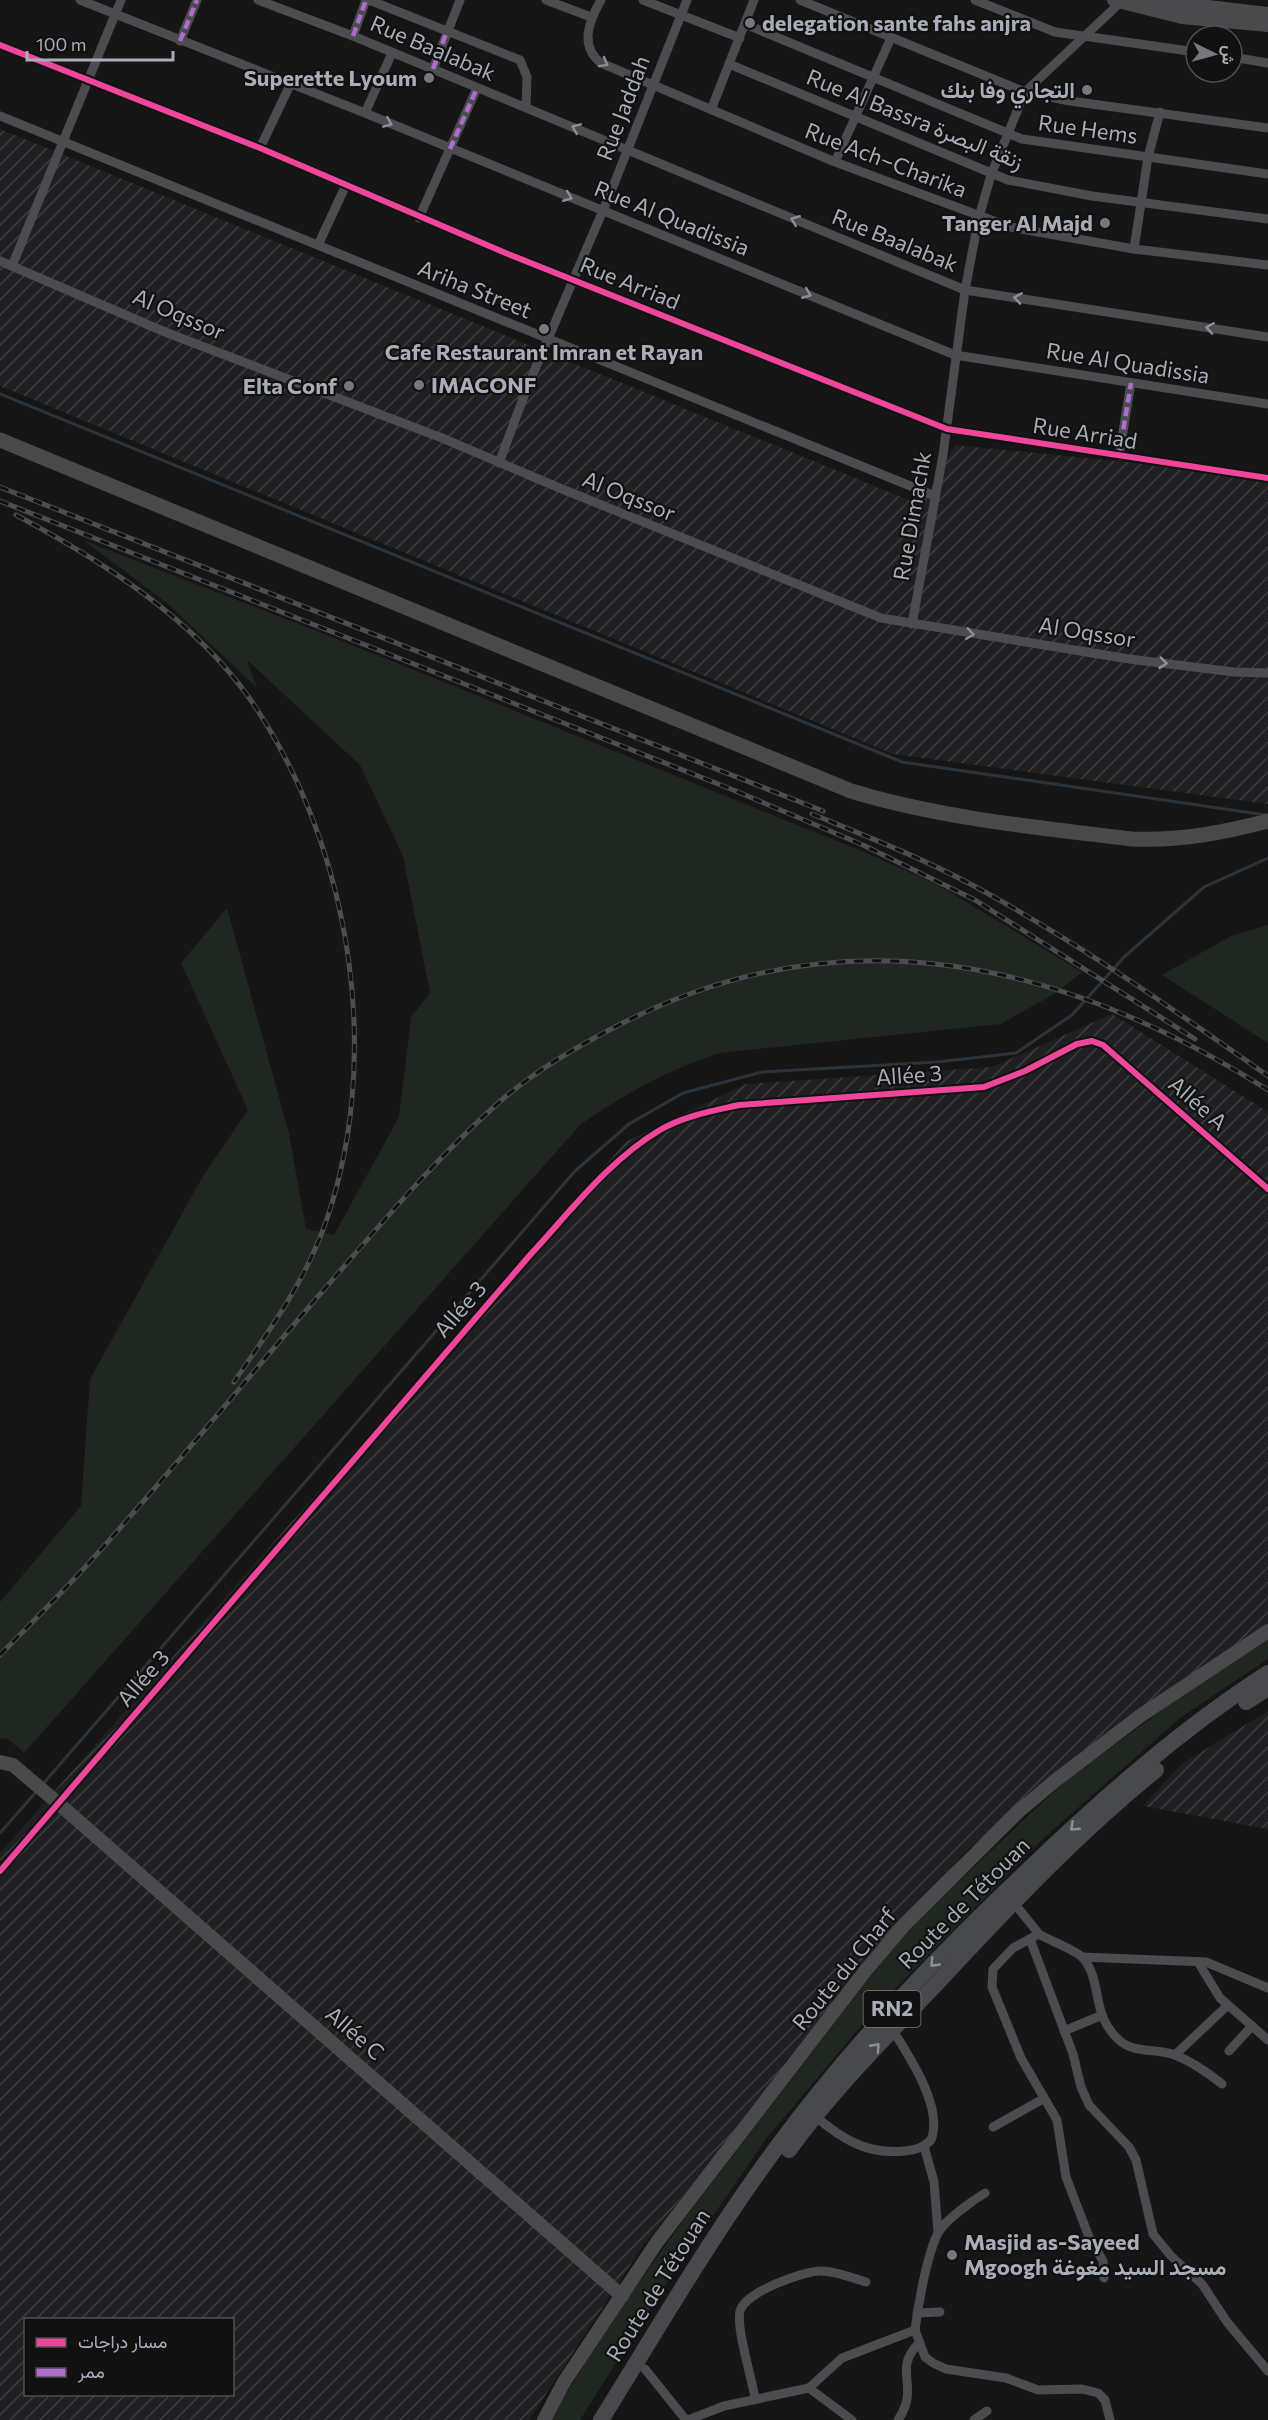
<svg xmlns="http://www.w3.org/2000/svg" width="1268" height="2420" viewBox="0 0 1268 2420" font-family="Commissioner,Vazirmatn,sans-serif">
<defs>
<pattern id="industrial-furrows" width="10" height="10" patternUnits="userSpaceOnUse" patternTransform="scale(1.5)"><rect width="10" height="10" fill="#202022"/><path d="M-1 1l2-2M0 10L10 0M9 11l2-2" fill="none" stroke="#3e3e40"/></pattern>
</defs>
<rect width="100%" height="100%" fill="#161617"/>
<g fill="url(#industrial-furrows)" fill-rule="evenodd">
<path d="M0,129L921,505L955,445L1268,476V804L893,754L0,386Z"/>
<path d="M1112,1014L1268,1112V1644L1099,1738L963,1854L644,2244L529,2420H0V1853L627,1141L746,1084L992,1067ZM26,2320H232V2394H26Z"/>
<path d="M1268,1711V1829L1143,1806L1180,1765Z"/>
</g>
<g fill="#202721">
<path d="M83,540L337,639L857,849L938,885L1082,972L1057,992L1001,1024L719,1053C666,1071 626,1093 580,1125L24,1753L8,1739L0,1738V1602L81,1506L90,1379L203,1176L248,1110L181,963L227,908L289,1134L306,1229L334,1235L399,1117L411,1017L430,993L403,856L360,765L247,660L257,688L167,603Z"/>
<path d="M1268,925V1043L1162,975L1231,936Z"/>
<path d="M1268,1638V1659L1180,1718L1046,1836L876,2008L766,2139L662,2290L580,2420H550L611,2321L685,2218L902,1935L1063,1783L1163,1709Z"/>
</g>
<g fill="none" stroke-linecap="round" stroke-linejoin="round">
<g stroke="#2c343a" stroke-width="3">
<path d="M0,394L902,762L1266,815"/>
<path d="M42,1785L575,1171L629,1124L683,1093L762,1072L937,1062L1016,1053L1072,1015L1124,957L1204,887L1268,858"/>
<path d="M0,1833L36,1792"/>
</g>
<g stroke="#4b4c4f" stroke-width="9">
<path d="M80,0L365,113L955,355L1268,404"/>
<path d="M258,0L353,36L965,290L1268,337"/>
<path d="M369,0L520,60L527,77L526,107"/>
<path d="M546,0L591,17"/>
<path d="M601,0C589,21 579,46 601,63L835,162L1010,227L1134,249L1268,265"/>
<path d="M643,0L740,38"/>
<path d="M800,0L1025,92L1070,101L1268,128"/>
<path d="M975,0L1055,32L1196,52"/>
<path d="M745,24L1022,139L1268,174"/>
<path d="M353,36L366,0"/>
<path d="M180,41L197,0"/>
<path d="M0,45L260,148L508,254L947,429L1268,478"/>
<path d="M1232,57L1268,63"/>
<path d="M729,64L1008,180L1092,196L1268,219"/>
<path d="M433,69L460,0"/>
<path d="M711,110L754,0"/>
<path d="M365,113L392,53"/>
<path d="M0,116L935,496"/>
<path d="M260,148L290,85"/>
<path d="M835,162L891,38"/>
<path d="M419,218L477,88"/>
<path d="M318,245L346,185"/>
<path d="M1134,249L1148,157L1160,112"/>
<path d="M0,261L165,332L442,438L562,489L881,618L1129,659L1234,672L1268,673"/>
<path d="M12,266L121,0"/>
<path d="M1119,456L1131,383"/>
<path d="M499,463L527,388L610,194L687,0"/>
<path d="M912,624L943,455L965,290L979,217L991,175L1025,92L1123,0"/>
<path d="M0,1871L530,1255C570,1212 609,1160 660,1130C683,1116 713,1111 739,1105L984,1087L1025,1071L1077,1044L1092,1041L1103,1045L1268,1189"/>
<path d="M1014,1903L1039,1934L1013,1948L993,1969L992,1987L1021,2058L1057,2120L1066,2177L1089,2237L1103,2261L1104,2278"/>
<path d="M1039,1934C1050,1941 1076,1950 1083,1958C1103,1981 1090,2014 1119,2040C1134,2054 1157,2048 1175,2055C1193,2062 1207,2072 1222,2084"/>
<path d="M1030,1939L1073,2054L1081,2087L1089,2105L1129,2147L1136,2160L1153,2234L1171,2256L1202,2284L1227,2322L1268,2371"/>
<path d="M1082,1957L1206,1962L1268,1988"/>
<path d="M1198,1962L1220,1998L1268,2040"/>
<path d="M1064,2031L1100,2016"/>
<path d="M1229,2051L1252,2026"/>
<path d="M1175,2055L1228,2005"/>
<path d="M815,2116C843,2140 868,2155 905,2151C915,2150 923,2148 931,2140C944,2108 909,2056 892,2029"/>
<path d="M993,2127L1043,2099"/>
<path d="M924,2146L934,2182L938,2232"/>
<path d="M917,2313L940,2312"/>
<path d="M915,2330C918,2305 927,2255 938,2233C945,2220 972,2201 985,2193"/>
<path d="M645,2369L686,2420"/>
<path d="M809,2388L852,2420"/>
<path d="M755,2398C752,2379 736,2328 740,2311C745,2292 803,2271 821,2271C835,2271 852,2278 866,2282"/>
<path d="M688,2420L724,2406L809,2388L842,2358L915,2330L925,2357L933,2363L946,2369L1006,2378L1038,2390L1082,2389L1098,2393L1105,2400L1110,2420"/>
<path d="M898,2420C921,2386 892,2371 918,2344"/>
<path d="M974,2420L987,2411"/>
</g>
<g stroke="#4a4a4d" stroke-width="14">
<path d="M1114,0L1182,17L1268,25"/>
<path d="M1149,0L1268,14"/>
<path d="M0,1762L13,1765L59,1804L622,2296"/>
<path d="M544,2420L564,2382L657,2242L866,1970L905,1924L1019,1811L1056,1780L1140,1716L1268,1631"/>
</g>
<path stroke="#48494b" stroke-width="15" d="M0,440L851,791C939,818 1041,828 1132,839C1180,841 1222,833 1268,821"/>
<g stroke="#48494c" stroke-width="16">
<path d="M1246,1702L1268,1688"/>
<path d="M789,2150C833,2089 888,2035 940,1980C1008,1907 1078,1833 1156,1770"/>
<path d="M601,2420C659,2327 714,2231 780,2143C853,2044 939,1954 1029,1869C1103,1798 1181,1729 1268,1673"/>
</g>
<defs>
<g id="rail">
<path d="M0,487L823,811"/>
<path d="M0,501L731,789L863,845L975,900L1195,1039"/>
<path d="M16,515C102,561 193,618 250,699C353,848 386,1066 321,1235C300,1289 266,1335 234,1382"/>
<path d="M812,814C866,836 922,858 974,886C1076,941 1173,1009 1268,1076"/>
<path d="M0,1655C29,1625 60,1595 88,1564C166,1478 239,1388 315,1300C375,1231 435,1158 504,1098C538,1069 578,1046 617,1026C842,909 1063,961 1268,1090"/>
</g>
</defs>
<use href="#rail" stroke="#4c4d50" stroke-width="5"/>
<use href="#rail" stroke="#111112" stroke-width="3" stroke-dasharray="9" stroke-linecap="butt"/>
<g stroke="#b06ccc" stroke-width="4.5" stroke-dasharray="9 4.5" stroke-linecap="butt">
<path d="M353,36L366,0"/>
<path d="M180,41L197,0"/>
<path d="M433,69L447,31"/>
<path d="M450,149L477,88"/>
<path d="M1119,456L1131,383"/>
</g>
<defs>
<g id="cycleway">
<path d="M0,45L260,148L508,254L947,429L1268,478"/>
<path d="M0,1871L530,1255C570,1212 609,1160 660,1130C683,1116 713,1111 739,1105L984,1087L1025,1071L1077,1044L1092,1041L1103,1045L1268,1189"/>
</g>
</defs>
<use href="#cycleway" stroke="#111112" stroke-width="10"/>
<use href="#cycleway" stroke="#ed469a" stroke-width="6"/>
</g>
<defs><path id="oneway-chevron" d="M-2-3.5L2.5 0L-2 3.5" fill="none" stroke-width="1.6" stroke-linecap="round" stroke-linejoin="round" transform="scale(1.5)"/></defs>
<g stroke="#8c9098">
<use href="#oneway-chevron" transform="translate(604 63) rotate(29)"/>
<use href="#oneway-chevron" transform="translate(388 123) rotate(23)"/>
<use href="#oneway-chevron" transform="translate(576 128) rotate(-157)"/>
<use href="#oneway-chevron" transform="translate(568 197) rotate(22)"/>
<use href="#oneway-chevron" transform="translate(795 220) rotate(-158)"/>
<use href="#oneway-chevron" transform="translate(807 294) rotate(22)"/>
<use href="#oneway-chevron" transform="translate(1018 298) rotate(-171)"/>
<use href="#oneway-chevron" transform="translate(1210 328) rotate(-171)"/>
<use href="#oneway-chevron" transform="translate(970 634) rotate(8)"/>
<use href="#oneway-chevron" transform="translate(1163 663) rotate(7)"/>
</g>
<g stroke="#8b8f97">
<use href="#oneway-chevron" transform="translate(1074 1827) rotate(137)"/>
<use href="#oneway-chevron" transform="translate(934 1963) rotate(134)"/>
<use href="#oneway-chevron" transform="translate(876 2047) rotate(-48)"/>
</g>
<g fill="#75787f" stroke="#111112" stroke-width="2">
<circle cx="750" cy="23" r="6"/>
<circle cx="429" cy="78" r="6"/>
<circle cx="1087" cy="90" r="6"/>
<circle cx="1105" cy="223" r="6"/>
<circle cx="544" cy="329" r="6"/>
<circle cx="419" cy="385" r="6"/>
<circle cx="349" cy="386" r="6"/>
<circle cx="952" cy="2255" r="6"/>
</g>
<g text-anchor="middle" stroke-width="4.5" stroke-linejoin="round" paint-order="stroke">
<rect fill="#111112" stroke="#7b7e86" stroke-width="1.5" x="863.5" y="1991" width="57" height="36" rx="4.5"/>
<g font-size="21" font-weight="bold" fill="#a8adb7">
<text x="892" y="2016">RN2</text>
</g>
<g font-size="22" font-weight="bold" fill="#a8adb7" stroke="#111112" text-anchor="end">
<text x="762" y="31" text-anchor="start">delegation sante fahs anjra</text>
<text x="417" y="86">Superette Lyoum</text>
<text x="1075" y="98">التجاري وفا بنك</text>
<text x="1093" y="231">Tanger Al Majd</text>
<text x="544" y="360" text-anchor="middle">Cafe Restaurant Imran et Rayan</text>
<text x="431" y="393" text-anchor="start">IMACONF</text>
<text x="337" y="394">Elta Conf</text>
<text x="964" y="2250" text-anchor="start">Masjid as-Sayeed<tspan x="964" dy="25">Mgoogh مسجد السيد مغوغة</tspan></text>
</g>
<g font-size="22" fill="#a8adb7" stroke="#111112">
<text transform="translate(433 48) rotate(23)" y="8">Rue Baalabak</text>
<text transform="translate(623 108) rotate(-69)" y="8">Rue Jaddah</text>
<text transform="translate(915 119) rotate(22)" y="8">Rue Al Bassra زنقة البصرة</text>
<text transform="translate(1088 129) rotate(8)" y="8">Rue Hems</text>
<text transform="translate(886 160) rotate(21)" y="8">Rue Ach–Charika</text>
<text transform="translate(672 218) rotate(22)" y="8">Rue Al Quadissia</text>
<text transform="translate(895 240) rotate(22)" y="8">Rue Baalabak</text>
<text transform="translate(630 283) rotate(22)" y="8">Rue Arriad</text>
<text transform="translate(475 289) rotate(22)" y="8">Ariha Street</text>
<text transform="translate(179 314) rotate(23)" y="8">Al Oqssor</text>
<text transform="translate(1128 363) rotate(9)" y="8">Rue Al Quadissia</text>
<text transform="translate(1085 433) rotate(9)" y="8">Rue Arriad</text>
<text transform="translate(629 496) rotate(22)" y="8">Al Oqssor</text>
<text transform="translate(912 516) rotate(-80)" y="8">Rue Dimachk</text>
<text transform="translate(1087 632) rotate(9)" y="8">Al Oqssor</text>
<text transform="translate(909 1075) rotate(-4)" y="8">Allée 3</text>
<text transform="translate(1198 1103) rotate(41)" y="8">Allée A</text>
<text transform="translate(460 1309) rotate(-49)" y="8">Allée 3</text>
<text transform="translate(143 1678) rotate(-49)" y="8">Allée 3</text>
<text transform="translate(964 1903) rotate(-45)" y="8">Route de Tétouan</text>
<text transform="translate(844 1969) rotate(-51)" y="8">Route du Charf</text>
<text transform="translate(355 2033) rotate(41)" y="8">Allée C</text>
<text transform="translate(658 2285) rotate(-58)" y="8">Route de Tétouan</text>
</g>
</g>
<rect x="24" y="2318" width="210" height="78" fill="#111112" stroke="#4d4f54" stroke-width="1.5"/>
<rect x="36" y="2338" width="30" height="9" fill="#ed469a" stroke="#4d4f54" stroke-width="1.5"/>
<text x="78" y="2348" font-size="18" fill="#a8adb7">مسار دراجات</text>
<rect x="36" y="2368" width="30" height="9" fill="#b06ccc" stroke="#4d4f54" stroke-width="1.5"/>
<text x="78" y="2378" font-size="18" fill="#a8adb7">ممر</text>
<g transform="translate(1214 54) rotate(95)"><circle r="28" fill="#111112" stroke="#4d4f54" stroke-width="1.5"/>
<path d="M0-4.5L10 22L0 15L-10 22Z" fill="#75787f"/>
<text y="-9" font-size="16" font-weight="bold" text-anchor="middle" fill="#a8adb7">ش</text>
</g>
<path d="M27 51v9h146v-9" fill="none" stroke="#a8adb7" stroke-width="3"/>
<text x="36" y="51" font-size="18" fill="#a8adb7" stroke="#111112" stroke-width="4.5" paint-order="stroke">100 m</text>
</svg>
